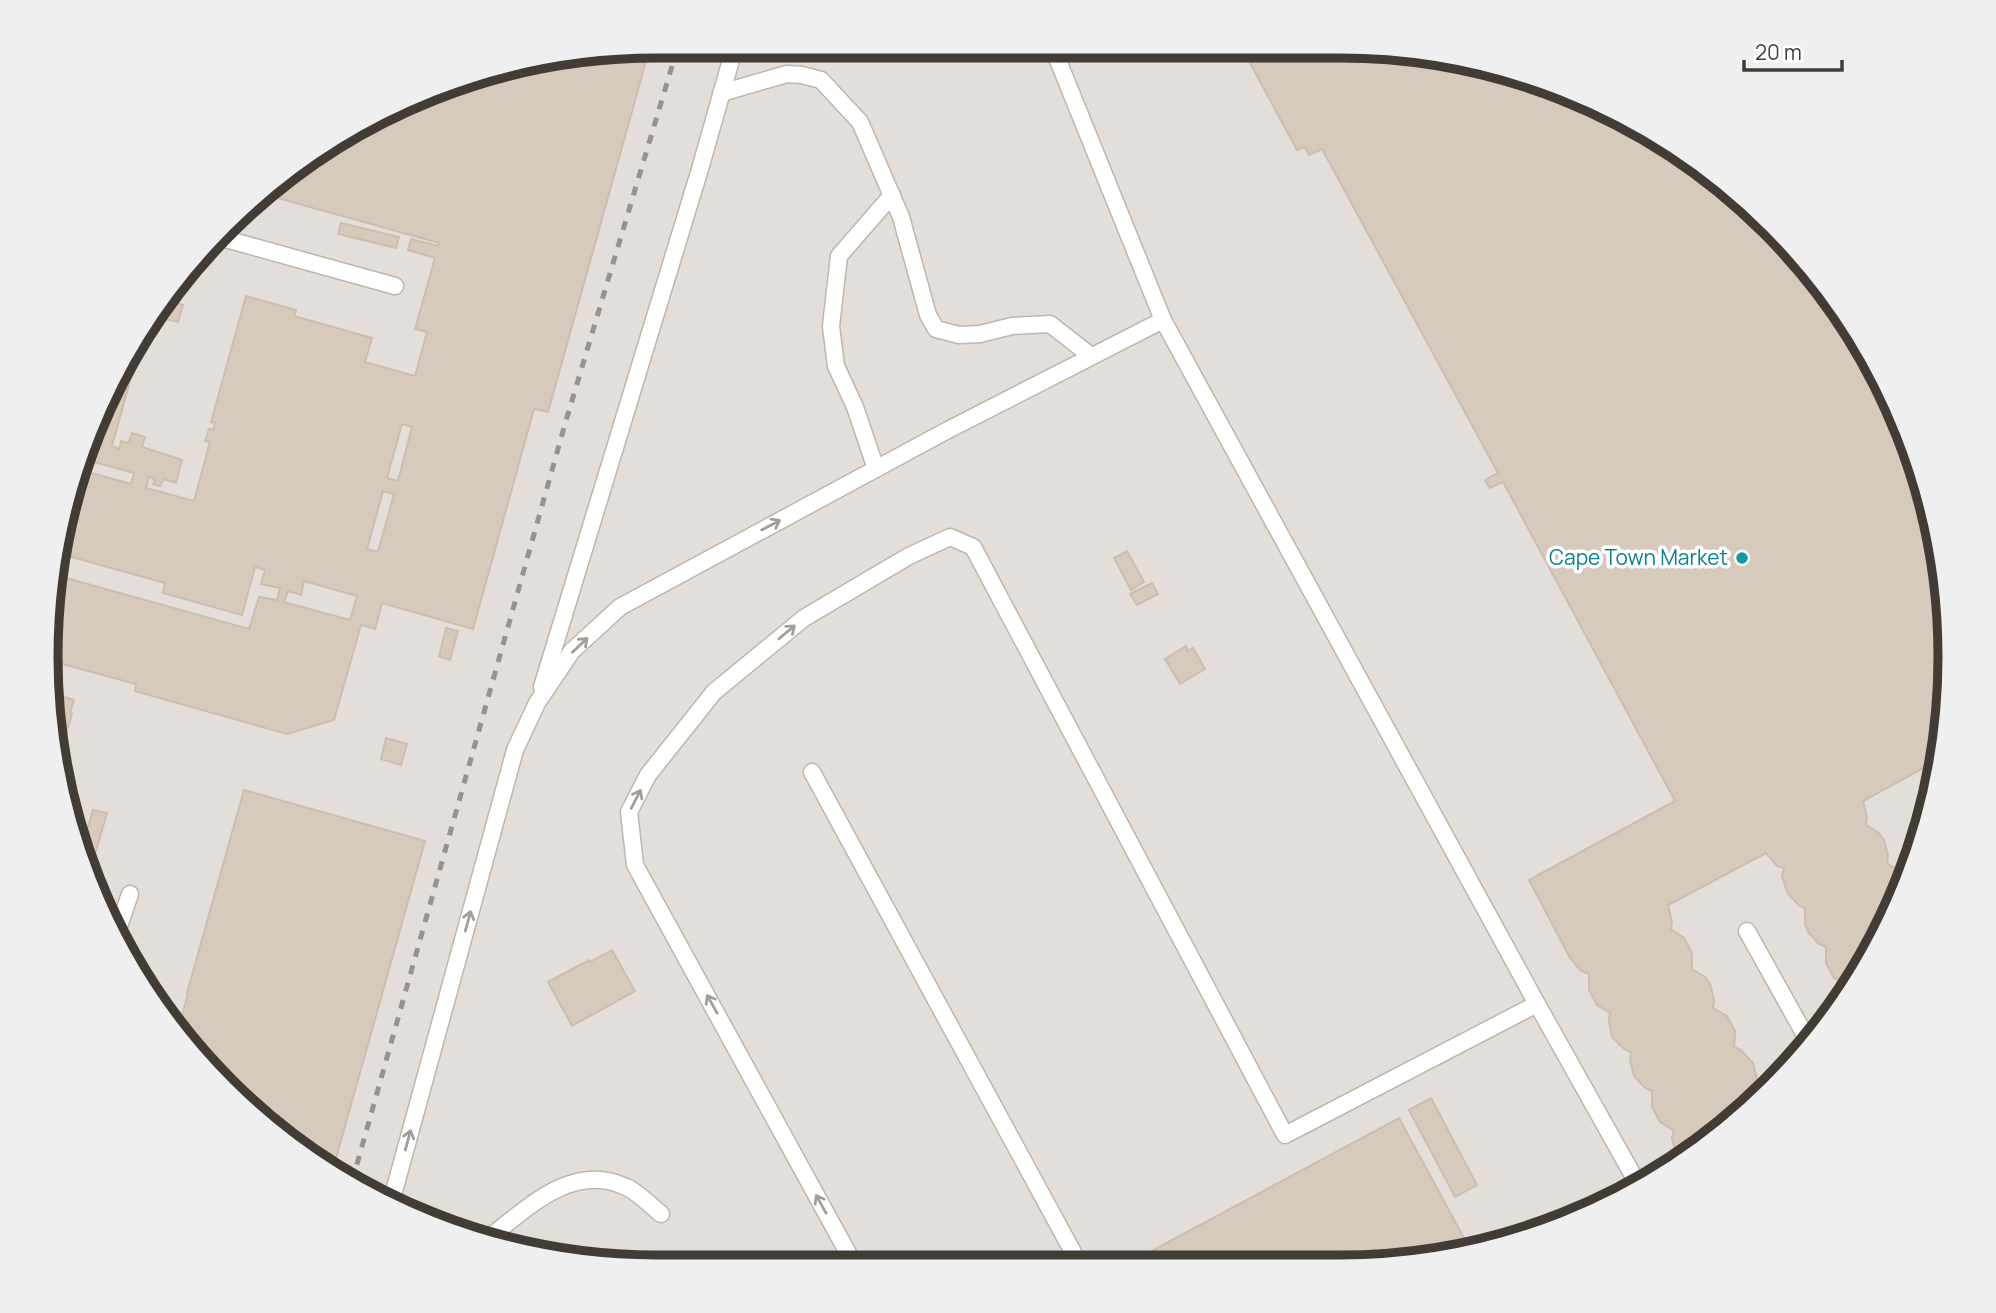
<svg xmlns="http://www.w3.org/2000/svg" width="1996" height="1313" viewBox="0 0 1996 1313" font-family="Manrope,sans-serif">
<rect width="100%" height="100%" fill="#f1ece3"/>
<path fill="#e3ded9" d="M657,46L1420,51L1609,108L1743,197L1824,285L1888,387L1930,499L1949,617L1945,737L1918,853L1868,962L1799,1060L1711,1141L1609,1205L1497,1247L1379,1266L576,1262L387,1205L253,1116L128,962L66,814L47,616L92,423L172,284L317,149L460,78Z"/>
<g fill="#d5cabc" stroke="#cdbead" stroke-width="2" fill-rule="evenodd">
<path d="M650,47L548,412L534,409L473,629L382,603L375,629L361,625L334,720L287,734L135,691L136,684L51,661L49,639L66,578L249,629L259,597L277,600L280,588L261,584L265,570L255,567L242,615L163,593L165,583L61,554L81,470L131,484L134,473L83,459L92,423L143,334L112,446L119,449L121,441L129,443L132,433L145,437L142,447L182,460L176,483L164,479L160,486L153,484L155,479L149,477L146,488L194,501L210,442L205,441L209,429L213,430L215,423L211,422L246,296L296,310L294,316L372,338L365,362L415,376L427,332L415,329L435,258L408,250L411,239L438,246L439,243L267,195L317,149L460,78ZM402,424L412,427L398,481L387,478ZM383,491L394,494L378,552L367,549ZM304,581L357,596L350,620L284,602L288,591L301,595Z"/>
<path d="M1266,50L1420,51L1609,108L1743,197L1824,285L1888,387L1930,499L1949,617L1945,737L1940,759L1863,801L1867,817L1866,825L1879,833L1884,840L1888,856L1887,863L1900,872L1905,881L1868,962L1846,994L1847,986L1834,978L1826,963V947L1819,944L1808,932L1805,924V908L1798,905L1787,892L1782,876L1784,868L1777,866L1766,853L1668,905L1672,922L1671,929L1684,938L1692,953V969L1705,977L1710,984L1714,1000L1713,1008L1727,1016L1735,1031L1734,1047L1741,1050L1753,1063L1757,1079L1755,1086L1764,1092L1711,1141L1681,1160L1676,1155L1672,1138L1674,1131L1660,1122L1652,1107V1091L1645,1088L1634,1076L1630,1060L1631,1052L1624,1049L1612,1037L1609,1020L1610,1013L1597,1005L1589,990V974L1581,971L1570,958L1529,880L1675,801L1503,482L1490,488L1485,480L1498,473L1322,149L1309,155L1305,147L1297,150L1250,63L1268,53Z"/>
<path d="M341,223L399,237L396,248L338,234Z"/>
<path d="M163,299L183,305L178,322L154,316Z"/>
<path d="M1127,551L1144,582L1131,590L1114,558Z"/>
<path d="M1152,583L1158,594L1137,605L1130,594Z"/>
<path d="M446,628L458,631L450,660L439,656Z"/>
<path d="M1186,646L1188,651L1193,648L1205,669L1180,684L1165,659Z"/>
<path d="M54,694L74,700L70,713L72,714L60,753Z"/>
<path d="M386,738L407,744L401,765L381,759Z"/>
<path d="M244,790L425,841L333,1169L253,1116L179,1026L188,994L187,993Z"/>
<path d="M93,810L107,813L93,861L85,859L81,851Z"/>
<path d="M612,950L635,991L572,1026L548,982L589,960L590,962Z"/>
<path d="M1431,1098L1477,1185L1455,1197L1409,1110Z"/>
<path d="M1399,1118L1471,1251L1379,1266L1135,1265L1133,1261Z"/>
</g>
<g fill="none" stroke-linecap="round" stroke-linejoin="round">
<defs>
<g id="lane">
<path d="M1053,48L1163,320L1537,1004L1639,1186"/>
<path d="M721,93L787,74L802,75L821,80L860,122L901,217L928,315L936,329L959,335L980,334L1012,326L1050,324L1091,356"/>
<path d="M222,238L395,286"/>
<path d="M876,469L855,407L836,366L831,326L839,256L892,195"/>
<path d="M542,687L700,169L735,46"/>
<path d="M812,772L1080,1265"/>
<path d="M1747,931L1810,1044"/>
<path d="M116,935L130,894"/>
<path d="M390,1206L515,750L537,703L572,651L620,607L946,431L1163,320"/>
<path d="M491,1236C530,1206 574,1162 626,1187C638,1192 650,1205 661,1214"/>
<path d="M854,1264L635,865L629,812L648,775L714,692L804,618L909,556L950,537L973,547L1285,1135L1537,1004"/>
</g>
</defs>
<use href="#lane" stroke="#bfb6a9" stroke-width="19"/>
<use href="#lane" stroke="#fff" stroke-width="16"/>
<path stroke="#939393" stroke-width="5" stroke-dasharray="9 9" stroke-linecap="butt" d="M352,1182L565,424L678,46"/>
</g>
<defs><path id="oneway-shaft" d="M-6 0H5M1.5-3L5.5 0L1.5 3" fill="none" stroke-width="1.6" stroke-linecap="round" stroke-linejoin="round" transform="scale(1.75)"/></defs>
<g stroke="#a19e9a">
<use href="#oneway-shaft" transform="translate(771 525) rotate(-28)"/>
<use href="#oneway-shaft" transform="translate(787 632) rotate(-40)"/>
<use href="#oneway-shaft" transform="translate(580 645) rotate(-44)"/>
<use href="#oneway-shaft" transform="translate(636 799) rotate(-63)"/>
<use href="#oneway-shaft" transform="translate(468 921) rotate(-75)"/>
<use href="#oneway-shaft" transform="translate(712 1004) rotate(-119)"/>
<use href="#oneway-shaft" transform="translate(408 1140) rotate(-75)"/>
<use href="#oneway-shaft" transform="translate(821 1204) rotate(-119)"/>
</g>
<circle fill="#0f9aa8" stroke="#fff" stroke-width="2.5" cx="1742" cy="558" r="7"/>
<g text-anchor="middle" stroke-width="7" stroke-linejoin="round" paint-order="stroke">
<g font-size="21" fill="#0d838f" stroke="#fff" text-anchor="end">
<text x="1728" y="565">Cape Town Market</text>
</g>
</g>
<path d="M0 0H1996V1313H0ZM656 58H1340A598 598 0 0 1 1938 656V657A598 598 0 0 1 1340 1255H656A598 598 0 0 1 58 657V656A598 598 0 0 1 656 58Z" fill="#f0efef" fill-rule="evenodd"/>
<path fill="none" stroke="#433c34" stroke-width="9" d="M656 58H1340A598 598 0 0 1 1938 656V657A598 598 0 0 1 1340 1255H656A598 598 0 0 1 58 657V656A598 598 0 0 1 656 58Z"/>
<path d="M1744 60v10h98v-10" fill="none" stroke="#433c34" stroke-width="3.5"/>
<text x="1755" y="60" font-size="21" fill="#433c34" stroke="#ffffff" stroke-width="5" paint-order="stroke">20 m</text>
</svg>
